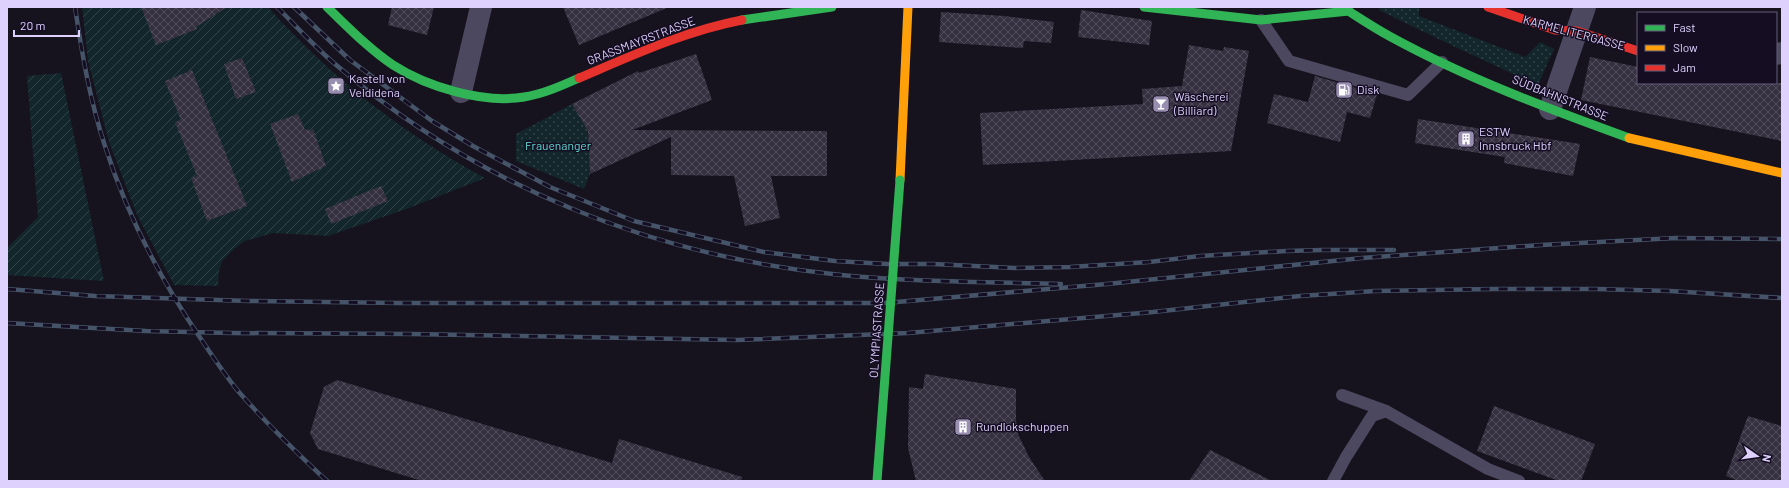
<svg xmlns="http://www.w3.org/2000/svg" width="1789" height="488" viewBox="0 0 1789 488" font-family="Barlow,sans-serif">
<defs>
<pattern id="grass-dots" width="8" height="8" patternUnits="userSpaceOnUse"><rect width="8" height="8" fill="#12262b"/><path d="M2 2h.1M6 6h.1" fill="none" stroke="#34444b" stroke-width="1.8" stroke-linecap="round"/></pattern>
<pattern id="garden-furrows" width="10" height="10" patternUnits="userSpaceOnUse"><rect width="10" height="10" fill="#12262b"/><path d="M-1 1l2-2M0 10L10 0M9 11l2-2" fill="none" stroke="#34444b"/></pattern>
<pattern id="building-cross-hatch" width="8" height="8" patternUnits="userSpaceOnUse"><rect width="8" height="8" fill="#363140"/><path d="M0 0l8 8M0 8l8-8" fill="none" stroke="#534e5d"/></pattern>
</defs>
<rect width="100%" height="100%" fill="#16131e"/>
<g fill="url(#grass-dots)">
<path d="M1380,7H1419V16L1525,57L1540,42L1554,49L1538,85C1484,61 1432,36 1379,10Z"/>
<path d="M572,104L588,131L590,174L584,189L516,161V134Z"/>
</g>
<g fill="url(#garden-furrows)">
<path d="M82,7H268C328,75 405,135 485,178L409,208L328,236L273,233L245,241L234,249L222,261L219,271L218,286L174,285L137,215L109,142L88,61Z"/>
<path d="M61,73L104,281L7,275V248L38,217L27,76Z"/>
</g>
<g fill="url(#building-cross-hatch)">
<path d="M141,7H227L196,27L197,29L156,45Z"/>
<path d="M392,7H434L427,35L388,25Z"/>
<path d="M563,7H669L579,45Z"/>
<path d="M1081,10L1152,21L1149,45L1078,37Z"/>
<path d="M941,12L1004,16L1054,22L1051,43L1024,41L1023,48L939,42Z"/>
<path d="M1189,45L1223,51L1224,47L1249,51L1231,151L983,165L980,113L1143,104L1142,89L1182,86Z"/>
<path d="M696,54L712,100L632,130L827,131V176H771L780,218L745,226L734,176L671,175V137L590,174L588,131L572,104L638,71L639,73Z"/>
<path d="M1590,57L1638,67V83H1782V141L1581,100Z"/>
<path d="M242,58L256,92L236,99L224,64Z"/>
<path d="M192,70L247,206L207,221L191,178L197,176L175,122L181,120L165,81Z"/>
<path d="M1315,76L1377,94L1370,118L1347,112L1340,142L1267,123L1274,94L1308,102Z"/>
<path d="M298,114L305,130L308,129L310,131L313,129L326,166L292,182L270,124Z"/>
<path d="M1418,119L1580,144L1573,176L1504,163L1505,157L1415,143Z"/>
<path d="M381,186L388,201L331,224L325,209Z"/>
<path d="M925,374L1016,389V420L1018,434L1029,457L1045,481H916L908,448L909,387L923,389Z"/>
<path d="M337,380L612,463L619,439L742,477L741,481H422L318,449L310,433L324,387Z"/>
<path d="M1494,406L1595,444L1581,481H1559L1477,451Z"/>
<path d="M1748,416L1782,426V481H1739L1726,476Z"/>
<path d="M1210,450L1272,481H1189Z"/>
</g>
<g fill="none" stroke-linecap="round" stroke-linejoin="round">
<g stroke="#4c485f" stroke-width="12">
<path d="M1261,20L1289,61L1408,95L1442,62"/>
<path d="M1342,395L1386,411L1488,469L1519,481"/>
<path d="M1333,481L1346,457L1372,416L1386,411"/>
</g>
<g stroke="#4c485f" stroke-width="22">
<path d="M1776,54L1782,53"/>
<path d="M461,92L481,7"/>
<path d="M1550,109L1585,7"/>
</g>
<g stroke="#30b455" stroke-width="9">
<path d="M327,7C348,27 369,49 393,65C427,87 484,104 524,97C543,94 561,86 579,78"/>
<path d="M1144,7L1261,20L1349,11"/>
<path d="M1342,7C1358,17 1374,28 1391,37C1466,78 1549,109 1629,138"/>
<path d="M742,20L832,7"/>
</g>
<g stroke="#ff9f0a" stroke-width="9">
<path d="M1629,138L1782,173"/>
<path d="M900,180L908,7"/>
</g>
<g stroke="#e5322d" stroke-width="9">
<path d="M1488,7L1555,30L1577,31L1638,51"/>
<path d="M579,78C631,56 685,31 742,20"/>
</g>
<defs>
<g id="rail">
<path d="M75,7C82,54 90,101 105,146C127,215 160,279 201,339C213,357 225,375 238,391C266,423 296,452 327,481"/>
<path d="M277,7C296,26 315,47 335,64C479,187 653,256 841,275C914,282 988,282 1061,284"/>
<path d="M294,7L350,60L432,121L473,146L550,187L634,221L764,252L835,261L887,264H933L1015,268L1070,267L1149,262L1200,256L1287,251L1322,250H1394"/>
<path d="M7,289L95,296L249,301L398,303H885L1107,284L1362,258L1541,245L1676,238L1782,239"/>
<path d="M7,323L146,331L232,333L411,334L737,340L908,333L1153,312L1300,296L1375,291L1494,289H1596L1670,291L1782,298"/>
</g>
</defs>
<use href="#rail" stroke="#465469" stroke-width="4.5"/>
<use href="#rail" stroke="#150e23" stroke-width="3" stroke-dasharray="9" stroke-linecap="butt"/>
<path stroke="#30b455" stroke-width="9" d="M877,481L900,180"/>
</g>
<defs>
<symbol id="sight-square" viewBox="-11 -11 22 22"><rect x="-9" y="-9" width="18" height="18" rx="4" fill="#988eb0" stroke="#150e23"/><path d="M0-6L1.8-2.2L6-1.7L2.9 1.2L3.7 5.4L0 3.3L-3.7 5.4L-2.9 1.2L-6-1.7L-1.8-2.2Z" fill="#fff"/></symbol>
<symbol id="fuel-square" viewBox="-11 -11 22 22"><rect x="-9" y="-9" width="18" height="18" rx="4" fill="#988eb0" stroke="#150e23"/><path d="M-5.5-6h7V0h2V4h1.3V-2.5L3-4.5l.8-.8L6-3V5H2.5V1h-1V6h-7ZM-4.2-4.7v3.2H.2V-4.7Z" fill="#fff"/></symbol>
<symbol id="bar-square" viewBox="-11 -11 22 22"><rect x="-9" y="-9" width="18" height="18" rx="4" fill="#988eb0" stroke="#150e23"/><path d="M-6-5H6L.8 .8V4.5H3.5V6h-7V4.5H-.8V.8Z" fill="#fff"/></symbol>
<symbol id="building-square" viewBox="-11 -11 22 22"><rect x="-9" y="-9" width="18" height="18" rx="4" fill="#988eb0" stroke="#150e23"/><path d="M-4-6H4V6H1V3H-1V6H-4ZM-2.5-4.3h1.7v1.8h-1.7ZM.8-4.3h1.7v1.8H.8ZM-2.5-1h1.7V.8h-1.7ZM.8-1h1.7V.8H.8Z" fill="#fff"/></symbol>
</defs>
<g fill-rule="evenodd">
<use href="#sight-square" x="326" y="76" width="20" height="20"/>
<use href="#fuel-square" x="1334" y="80" width="20" height="20"/>
<use href="#bar-square" x="1151" y="94" width="20" height="20"/>
<use href="#building-square" x="1456" y="129" width="20" height="20"/>
<use href="#building-square" x="953" y="417" width="20" height="20"/>
</g>
<g text-anchor="middle" stroke-width="3" stroke-linejoin="round" paint-order="stroke">
<g font-size="12" fill="#ded1fe" stroke="#150e23">
<text transform="translate(1574 33) rotate(15)" y="4">KARMELITERGASSE</text>
<text transform="translate(641 41) rotate(-21)" y="4">GRASSMAYRSTRASSE</text>
<text transform="translate(1560 98) rotate(22)" y="4">SÜDBAHNSTRASSE</text>
<text transform="translate(877 330) rotate(-86)" y="4">OLYMPIASTRASSE</text>
</g>
<g font-size="12" fill="#ded1fe" stroke="#150e23" text-anchor="start">
<text x="349" y="83">Kastell von<tspan x="349" dy="14">Veldidena</tspan></text>
<text x="1357" y="94">Disk</text>
<text x="1174" y="101">Wäscherei<tspan x="1174" dy="14">(Billiard)</tspan></text>
<text x="1479" y="136">ESTW<tspan x="1479" dy="14">Innsbruck Hbf</tspan></text>
<text x="976" y="431">Rundlokschuppen</text>
</g>
<g font-size="12" fill="#5eddd4" stroke="#150e23">
<text x="558" y="150">Frauenanger</text>
</g>
</g>
<rect width="1789" height="488" fill="none" stroke="#ded1fe" stroke-width="16"/>
<rect x="1637" y="12" width="140" height="72" fill="#150e23" stroke="#655c7b"/>
<rect x="1645" y="25" width="20" height="6" fill="#30b455" stroke="#655c7b"/>
<text x="1673" y="32" font-size="12" fill="#ded1fe">Fast</text>
<rect x="1645" y="45" width="20" height="6" fill="#ff9f0a" stroke="#655c7b"/>
<text x="1673" y="52" font-size="12" fill="#ded1fe">Slow</text>
<rect x="1645" y="65" width="20" height="6" fill="#e5322d" stroke="#655c7b"/>
<text x="1673" y="72" font-size="12" fill="#ded1fe">Jam</text>
<g transform="translate(1757 456) rotate(103)" stroke="#150e23" stroke-width="3" paint-order="stroke">
<path d="M0-3L7 15L0 10L-7 15Z" fill="#ded1fe"/>
<text y="-6" font-size="11" font-weight="bold" text-anchor="middle" fill="#ded1fe">N</text>
</g>
<path d="M14 30v6h65v-6" fill="none" stroke="#ded1fe" stroke-width="2"/>
<text x="20" y="30" font-size="12" fill="#ded1fe" stroke="#150e23" stroke-width="3" paint-order="stroke">20 m</text>
</svg>
